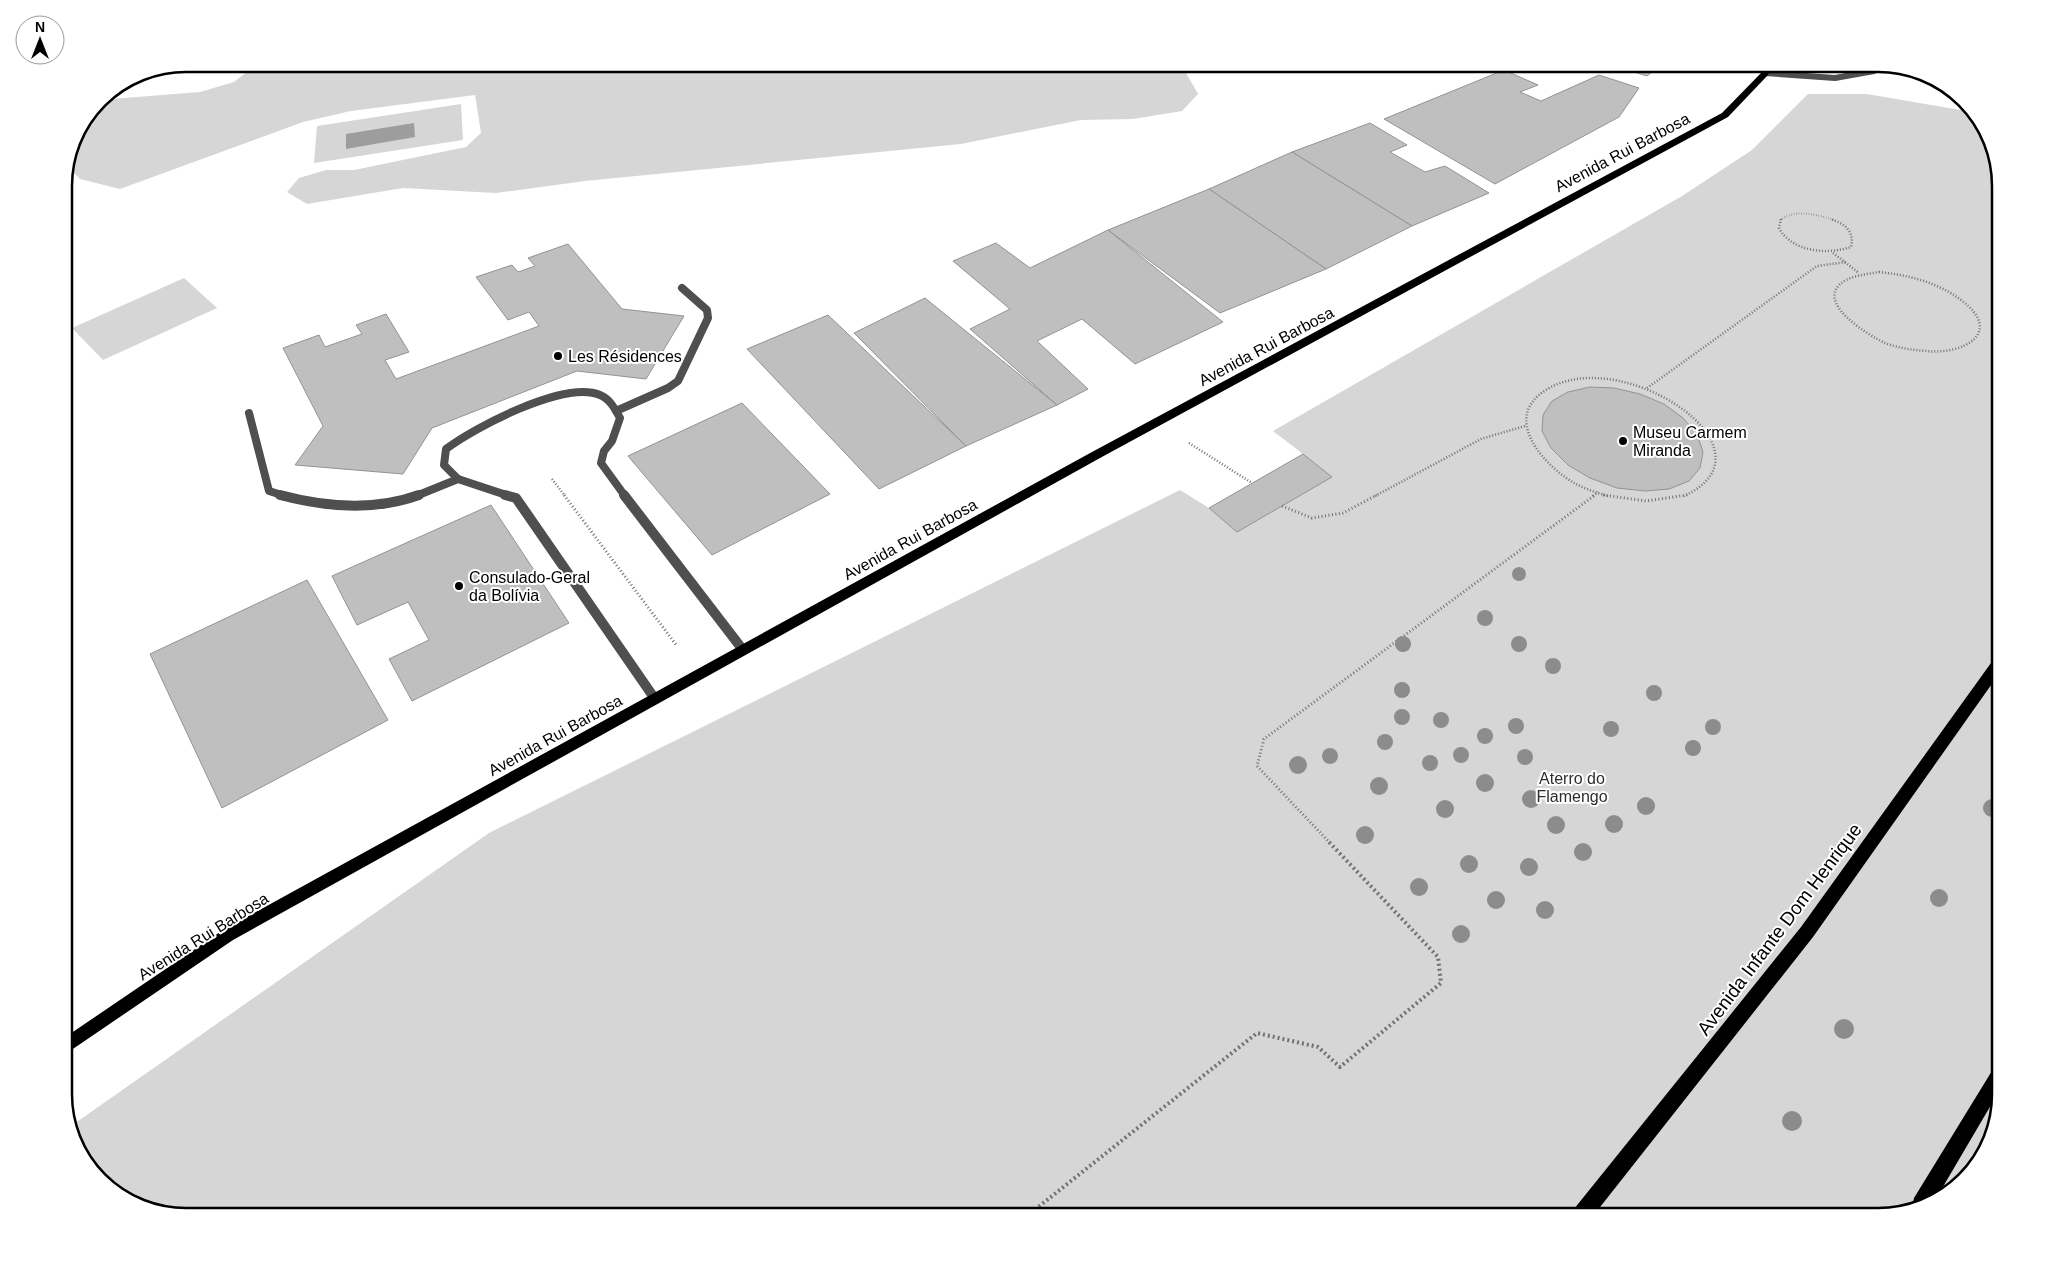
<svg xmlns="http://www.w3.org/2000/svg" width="2065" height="1280" viewBox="0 0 2065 1280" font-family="Arial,sans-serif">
<rect width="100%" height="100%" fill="#fff"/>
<g fill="#d6d6d6">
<path d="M257,64H1185L1186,73L1198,94L1182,111L1133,119L1081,120L961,144L585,181L496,193L403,188L307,204L287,192L299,178L326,170H354L466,147L481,133L475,95L351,111L303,122L120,189L80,179L67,166L73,139L99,100L200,92L234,82Z"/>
<path d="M1808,94H1867L1972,112L1985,125L2001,178V1094L1985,1155L1940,1200L1879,1216H186L125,1200L80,1155L71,1126L489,833L1180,490L1209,508L1303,454L1273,431L1682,196L1752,150Z"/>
<path d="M461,104L463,140L314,163L317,126Z"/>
<path d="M184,278L217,308L103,360L72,328Z"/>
</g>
<path fill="#9d9d9d" d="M414,123L415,137L346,149V134Z"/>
<g fill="#bfbfbf" stroke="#939393">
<path d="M1609,64H1662L1647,76Z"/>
<path d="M1842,64H1869L1870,69Z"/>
<path d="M1504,70L1538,85L1520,92L1541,101L1599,75L1639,88L1619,117L1495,184L1384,119Z"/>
<path d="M1370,123L1407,145L1390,152L1425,172L1445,166L1489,193L1412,226L1292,152Z"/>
<path d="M1292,152L1412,226L1326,269L1209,189Z"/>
<path d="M1209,189L1326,269L1220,313L1108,230Z"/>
<path d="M1108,230L1223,322L1135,364L1082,319L1037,341L1088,389L1057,405L970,329L1010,309L953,261L996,243L1030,268Z"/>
<path d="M568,244L622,309L684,316L646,379L577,371L432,428L403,474L295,465L323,426L283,348L319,335L325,347L362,334L356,325L386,314L409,352L385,360L396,379L539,326L529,312L508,320L476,277L512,265L518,272L535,266L528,258Z"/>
<path d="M925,298L1057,405L966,446L854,333Z"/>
<path d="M828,315L966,446L879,489L747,349Z"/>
<path d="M1590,387L1614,388L1640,394L1664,404L1683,418L1697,434L1703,452L1700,468L1689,481L1669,489L1645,491L1617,488L1590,478L1568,465L1551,448L1542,431L1543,415L1552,401L1568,392Z"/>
<path d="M742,403L830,494L712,555L628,456Z"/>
<path d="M1303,454L1332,477L1237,532L1209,508Z"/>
<path d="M491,505L569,623L412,701L389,659L429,640L408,602L357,625L332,576Z"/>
<path d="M307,580L388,720L222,808L150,654Z"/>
</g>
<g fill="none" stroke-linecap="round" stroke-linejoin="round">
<path stroke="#717171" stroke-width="2" stroke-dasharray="0.5 2" stroke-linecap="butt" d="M1780,220C1796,209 1815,214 1834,220"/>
<g stroke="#717171" stroke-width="2.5" stroke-dasharray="1 2" stroke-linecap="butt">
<path d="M1781,219L1779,228C1792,252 1827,255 1851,247C1855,231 1844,223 1830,219"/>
<path d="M1833,253L1859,273"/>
<path d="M1879,272C1908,275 1937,282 1961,300C2005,333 1963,355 1926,351C1912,350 1898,348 1885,343C1868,335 1810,300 1846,280C1856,275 1868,274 1879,272Z"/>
<path d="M1647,388L1817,266L1846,262"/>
<path d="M1189,443L1252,483"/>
<path d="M552,479L565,496"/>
<path d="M1375,496L1481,439L1525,426"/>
<path d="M1593,496L1598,492"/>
<path d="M1608,496C1597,493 1586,489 1576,484C1545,467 1500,418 1546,390C1621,342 1784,450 1684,496"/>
</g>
<g stroke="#717171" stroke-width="3" stroke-dasharray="1 2.5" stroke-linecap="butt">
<path d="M564,495L677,646"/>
<path d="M1603,495L1646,501L1687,495"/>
<path d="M1282,506L1312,518L1343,513L1377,495"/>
<path d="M1330,843L1257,766L1264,739L1595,495"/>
</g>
<path stroke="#717171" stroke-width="4" stroke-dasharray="2 3" stroke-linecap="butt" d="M1027,1216L1257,1033L1318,1047L1340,1067L1441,983L1438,957L1329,842"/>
<path stroke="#4f4f4f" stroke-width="6" d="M1765,73L1835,78L1874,71V64"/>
<g stroke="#4f4f4f" stroke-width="8">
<path d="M616,411L668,388L678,381L708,318L707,310L682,288"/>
<path d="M249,413L269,491L285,496"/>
<path d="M416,496L458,479"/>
<path d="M509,496L458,479L444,465L446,449C475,427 565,380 600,395C610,399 615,409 620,418L612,441L604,451L601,463L625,496"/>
</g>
<g stroke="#4f4f4f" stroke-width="10">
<path d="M280,495C325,507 375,511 419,495"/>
<path d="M505,495L516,498L655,699"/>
<path d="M624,495L743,650"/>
</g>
<path fill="#000" fill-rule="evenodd" d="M1765,64H1773L1768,75L1728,117L1100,458L233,940L64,1055V1038L223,930L1092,452L1722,113L1762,72Z"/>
<g fill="#000" fill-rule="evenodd">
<path d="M2001,654V671L1813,937L1593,1216H1572L1574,1209L1801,927L1996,656Z"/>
<path d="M2001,1063V1088L1934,1202L1912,1207L1914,1198L1995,1066Z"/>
</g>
</g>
<g fill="#8c8c8c">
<circle cx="1519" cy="574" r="7"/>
<circle cx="1485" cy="618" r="8"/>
<circle cx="1403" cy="644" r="8"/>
<circle cx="1519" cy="644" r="8"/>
<circle cx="1553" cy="666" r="8"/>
<circle cx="1402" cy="690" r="8"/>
<circle cx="1654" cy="693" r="8"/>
<circle cx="1402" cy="717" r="8"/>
<circle cx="1441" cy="720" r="8"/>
<circle cx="1516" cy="726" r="8"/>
<circle cx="1713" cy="727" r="8"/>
<circle cx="1611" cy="729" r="8"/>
<circle cx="1485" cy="736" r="8"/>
<circle cx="1385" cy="742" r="8"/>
<circle cx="1693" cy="748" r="8"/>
<circle cx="1461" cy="755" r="8"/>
<circle cx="1330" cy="756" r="8"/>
<circle cx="1525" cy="757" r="8"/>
<circle cx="1430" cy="763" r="8"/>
<circle cx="1298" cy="765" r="9"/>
<circle cx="1485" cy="783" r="9"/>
<circle cx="1379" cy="786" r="9"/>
<circle cx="1531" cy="799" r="9"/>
<circle cx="1646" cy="806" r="9"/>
<circle cx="1992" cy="808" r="9"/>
<circle cx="1445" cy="809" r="9"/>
<circle cx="1614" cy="824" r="9"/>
<circle cx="1556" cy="825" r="9"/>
<circle cx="1365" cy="835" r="9"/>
<circle cx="1583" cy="852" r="9"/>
<circle cx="1469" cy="864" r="9"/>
<circle cx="1529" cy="867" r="9"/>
<circle cx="1419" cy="887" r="9"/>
<circle cx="1939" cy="898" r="9"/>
<circle cx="1496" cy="900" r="9"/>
<circle cx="1545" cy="910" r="9"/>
<circle cx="1461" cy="934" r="9"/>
<circle cx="1844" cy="1029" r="10"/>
<circle cx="1792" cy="1121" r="10"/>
</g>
<g fill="#000" stroke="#fff" stroke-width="2">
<circle cx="558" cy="356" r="5"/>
<circle cx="1623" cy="441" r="5"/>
<circle cx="459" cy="586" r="5"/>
</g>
<g text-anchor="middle" stroke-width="4" stroke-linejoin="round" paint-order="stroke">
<g font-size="16" fill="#000" stroke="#fff">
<text transform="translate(1622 152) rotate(-28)" y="6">Avenida Rui Barbosa</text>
<text transform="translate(1266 346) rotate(-28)" y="6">Avenida Rui Barbosa</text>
<text transform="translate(910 539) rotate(-29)" y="6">Avenida Rui Barbosa</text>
<text transform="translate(555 735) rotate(-29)" y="6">Avenida Rui Barbosa</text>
<text transform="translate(203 936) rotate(-32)" y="6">Avenida Rui Barbosa</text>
</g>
<g font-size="16" fill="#000" stroke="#fff" text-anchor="start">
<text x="568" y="362">Les Résidences</text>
<text x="1633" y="438">Museu Carmem<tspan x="1633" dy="18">Miranda</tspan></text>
<text x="469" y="583">Consulado-Geral<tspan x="469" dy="18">da Bolívia</tspan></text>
</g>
<g font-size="16" fill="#2d2d2d" stroke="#fff">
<text x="1572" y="784">Aterro do<tspan x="1572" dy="18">Flamengo</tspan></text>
</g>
<g font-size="19" fill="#000" stroke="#fff">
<text transform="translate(1779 929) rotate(-53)" y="7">Avenida Infante Dom Henrique</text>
</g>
</g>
<path d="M0 0H2065V1280H0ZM186 72H1878A114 114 0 0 1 1992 186V1094A114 114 0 0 1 1878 1208H186A114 114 0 0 1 72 1094V186A114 114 0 0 1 186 72Z" fill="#fff" fill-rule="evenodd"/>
<path fill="none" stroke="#000" stroke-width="2.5" d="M186 72H1878A114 114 0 0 1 1992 186V1094A114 114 0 0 1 1878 1208H186A114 114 0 0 1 72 1094V186A114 114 0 0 1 186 72Z"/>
<g transform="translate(40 40)"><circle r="24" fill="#ffffff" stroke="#999999"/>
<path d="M0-4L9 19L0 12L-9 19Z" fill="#000000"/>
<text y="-8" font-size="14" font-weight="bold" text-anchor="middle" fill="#000000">N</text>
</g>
</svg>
